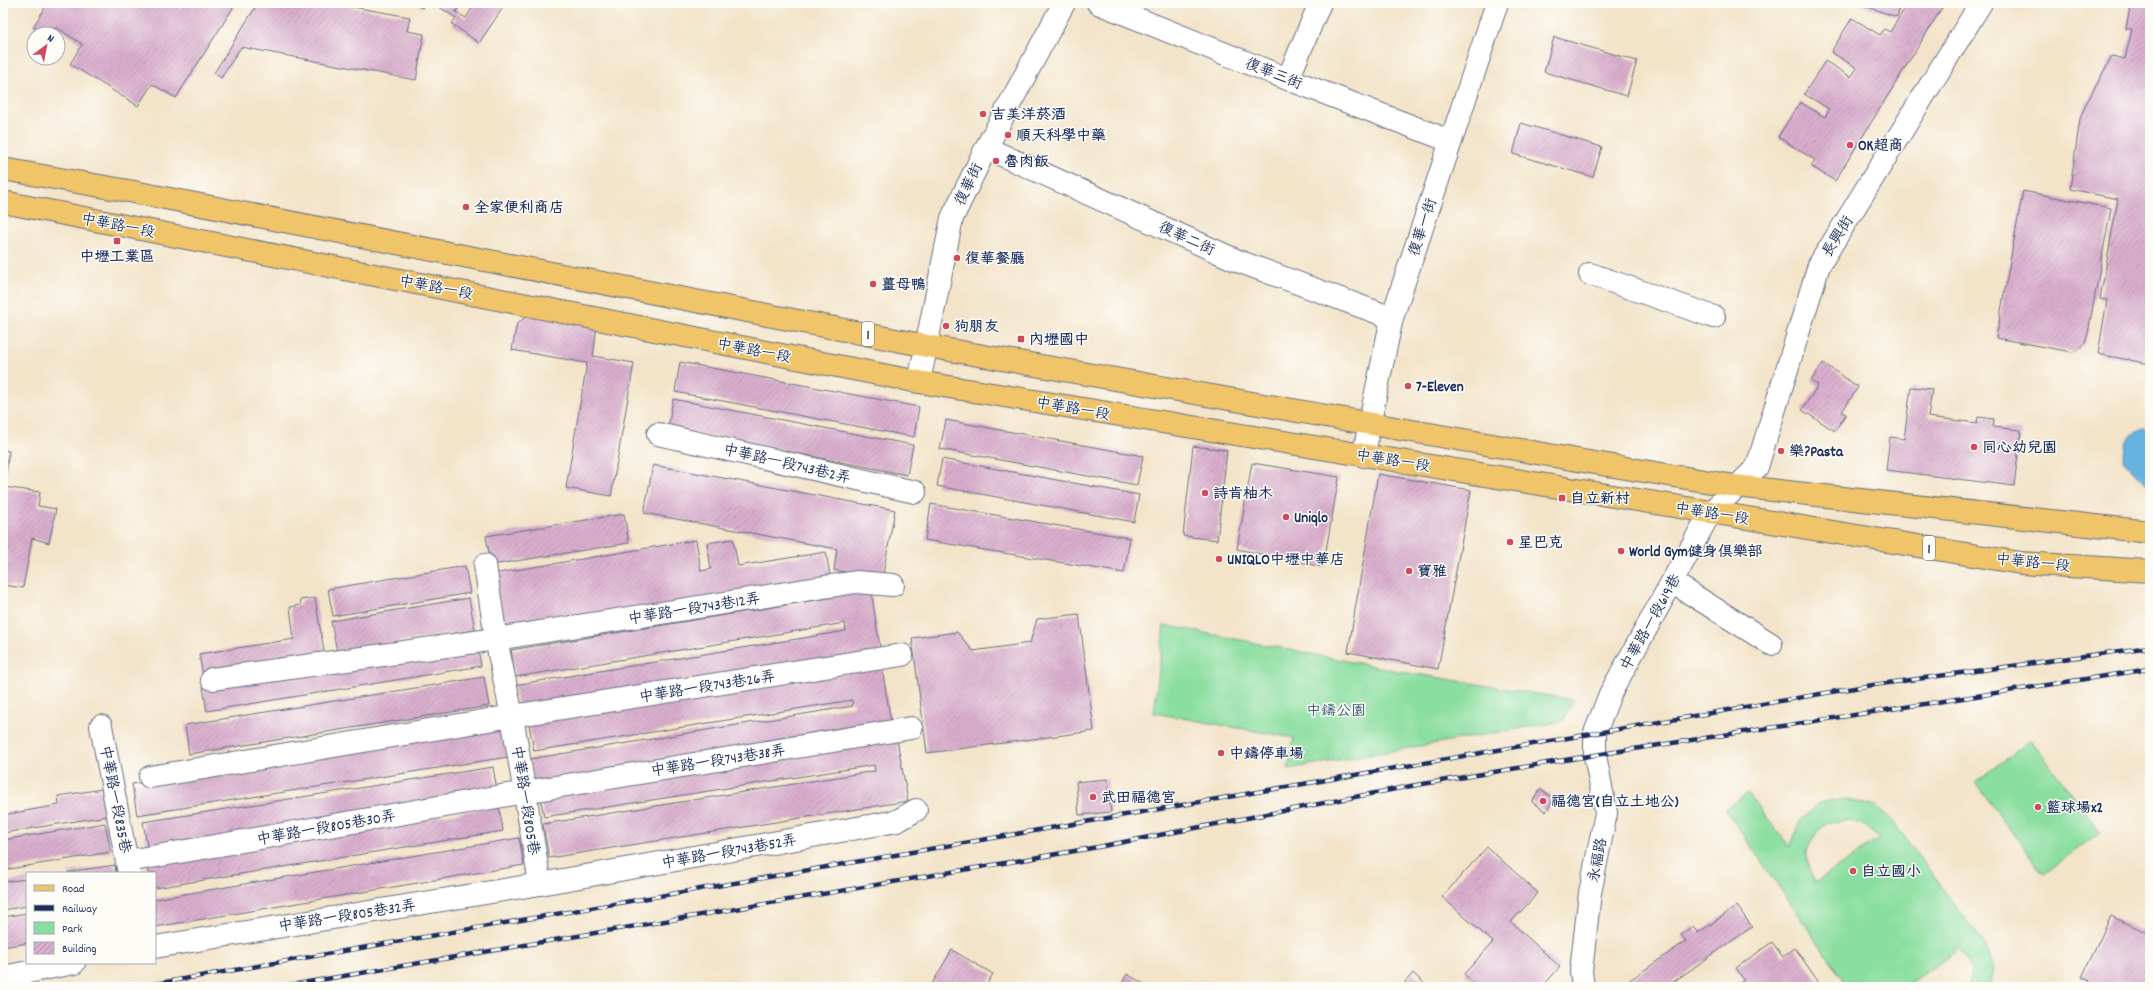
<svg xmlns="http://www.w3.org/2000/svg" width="2153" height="990" viewBox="0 0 2153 990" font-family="Dekko,'LXGW WenKai TC',sans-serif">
<defs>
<pattern id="building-hatch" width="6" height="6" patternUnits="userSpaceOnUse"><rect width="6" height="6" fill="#daafce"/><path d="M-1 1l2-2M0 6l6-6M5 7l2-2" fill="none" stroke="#b08faa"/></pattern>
</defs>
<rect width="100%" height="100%" fill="#fdfcf7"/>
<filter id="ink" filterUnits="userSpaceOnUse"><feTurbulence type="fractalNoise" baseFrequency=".025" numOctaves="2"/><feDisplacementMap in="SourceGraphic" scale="8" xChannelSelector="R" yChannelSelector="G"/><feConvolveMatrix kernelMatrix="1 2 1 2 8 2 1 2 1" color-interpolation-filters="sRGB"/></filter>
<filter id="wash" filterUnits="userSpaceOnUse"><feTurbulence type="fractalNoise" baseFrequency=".012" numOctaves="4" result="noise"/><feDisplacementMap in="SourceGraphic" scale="16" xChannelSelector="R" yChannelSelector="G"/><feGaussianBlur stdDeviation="0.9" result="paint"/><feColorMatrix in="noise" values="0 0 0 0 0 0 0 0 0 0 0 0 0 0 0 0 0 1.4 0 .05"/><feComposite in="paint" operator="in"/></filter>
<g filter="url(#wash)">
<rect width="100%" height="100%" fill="#f3e4c9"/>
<g fill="#8ade9f" stroke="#52867e" fill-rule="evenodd">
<path d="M1164,625L1398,671L1574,700L1563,721L1288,769L1294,738L1154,713Z"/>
<path d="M2031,740L2100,832L2044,874L1975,782Z"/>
<path d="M1748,793L1790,847L1800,821L1819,803L1846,799L1874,805L1891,819L1986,946L1994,970L1990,987H1966C1974,970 1971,963 1959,949L1905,987H1848L1725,809ZM1849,821L1865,826L1880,838L1815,883C1801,854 1805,845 1827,822Z"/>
</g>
<path fill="#65b4df" stroke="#40729e" d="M2143,428L2150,429V485L2135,473L2124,461C2124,444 2126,435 2143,428Z"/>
<g id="blocks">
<g fill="url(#building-hatch)">
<path d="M48,3H236L176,98L152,84L138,106L70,64L82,44L56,27L51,34H43L33,27Z"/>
<path d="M258,3H330L410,17L407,31L424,34L416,80L241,47L221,78L214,73Z"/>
<path d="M415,3H425L422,8Z"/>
<path d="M433,3H461L456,12L466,18L475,3H506L479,43L452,24L456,18Z"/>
<path d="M1856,3H1901L1897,17Z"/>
<path d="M1908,3H1945L1835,181L1811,166L1815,160L1778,137L1800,102L1825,117L1829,109L1804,94L1825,61L1851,77L1857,68L1831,52L1852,18L1880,35L1884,29L1890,32Z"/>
<path d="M2131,3H2150V364L2098,354L2107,300L2100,299L2118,199L2070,189L2080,119L2085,106L2112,56L2125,59L2132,29H2126Z"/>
<path d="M1554,37L1637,61L1627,96L1544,72Z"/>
<path d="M1521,123L1602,147L1593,177L1513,154Z"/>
<path d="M2023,191L2111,208L2088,333L2085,343L2079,350L2072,352L1996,338Z"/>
<path d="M529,315L597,326L593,356L634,363L611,496L566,488L587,363L512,350L517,323Z"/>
<path d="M680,362L919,407L914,437L675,392Z"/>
<path d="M1823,363L1858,387L1842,412L1846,414L1835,431L1802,410L1818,385L1811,381Z"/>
<path d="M1911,387L1932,389L1928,417L1977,423L1978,417L1994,419L1993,427L2021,430L2014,486L1886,470L1890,437L1904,439Z"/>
<path d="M673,399L913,445L907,475L668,428Z"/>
<path d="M946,420L1143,456L1137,485L940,449Z"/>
<path d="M1193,446L1227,450L1217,540L1183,536Z"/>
<path d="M3,450L9,451L4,483H3Z"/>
<path d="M942,459L1139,495L1134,522L937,486Z"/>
<path d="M1252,463L1339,477L1323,567L1237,549Z"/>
<path d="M653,465L895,510L882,579L834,570L837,549L644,513Z"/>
<path d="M1378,474L1471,490L1438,669L1348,652Z"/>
<path d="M3,487L40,492L38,506L56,509L49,543L32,538L23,588L3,585Z"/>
<path d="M931,504L1130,538L1124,573L925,540Z"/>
<path d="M624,514L629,543L491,565L486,536Z"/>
<path d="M733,539L738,566L826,552L831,582L497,637L486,575L696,540L701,571L711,569L707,543Z"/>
<path d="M465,566L470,593L333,616L328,589Z"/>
<path d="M870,585L881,653L519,712L514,685L846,631L845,623L515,677L511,650L835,597L834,591Z"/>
<path d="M315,598L325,657L203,676L199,654L294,639L290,607L301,605L300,600Z"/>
<path d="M469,598L475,630L337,652L331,621Z"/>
<path d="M1079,614L1094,731L927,753L912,638L957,632L973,651L1030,643L1037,619Z"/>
<path d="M477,642L481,666L207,711L203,687Z"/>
<path d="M882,668L892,728L534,785L530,759L853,706L852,700L534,751L529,724Z"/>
<path d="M484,677L489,706L189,754L185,725Z"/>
<path d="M503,726L508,757L137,815L132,784Z"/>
<path d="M896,734L908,801L549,858L543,824L875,771L874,765L544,817L539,791Z"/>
<path d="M493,767L498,796L148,851L143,822Z"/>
<path d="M1107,779L1111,812L1079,815L1076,782Z"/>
<path d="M102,789L107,816L3,833V815L59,805L58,796Z"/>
<path d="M1540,789L1554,799L1546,812L1532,802Z"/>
<path d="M499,806L503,831L155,888V873H148L147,864Z"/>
<path d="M105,823L111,852L3,870V840Z"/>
<path d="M519,838L524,865L155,927V899Z"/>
<path d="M1487,847L1538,893L1511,922L1560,967L1542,987H1478L1464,974L1493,942L1442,897Z"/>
<path d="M115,865L116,873H68V872Z"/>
<path d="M27,879V906L3,910V882Z"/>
<path d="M1737,906L1752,927L1666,987H1620L1686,941L1681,935L1693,926L1698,933Z"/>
<path d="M27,913V943L3,947V917Z"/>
<path d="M2111,916L2150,934V964L2145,974L2150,977V987H2087L2090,981L2082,977Z"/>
<path d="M1772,942L1783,957L1795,948L1822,987H1735L1744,980L1736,968Z"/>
<path d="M952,950L993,974L985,987H930Z"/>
<path d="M1413,973L1428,987H1401Z"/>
<path d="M1127,974L1149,987H1120Z"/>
</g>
</g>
</g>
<g filter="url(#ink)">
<use href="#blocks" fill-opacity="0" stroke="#676e83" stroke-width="1"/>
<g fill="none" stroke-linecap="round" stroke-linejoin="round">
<defs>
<g id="minor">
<path d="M1098,3L1288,79L1450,141"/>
<path d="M1288,79L1320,3"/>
<path d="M986,148L1238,261L1392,318"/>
<path d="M1590,274L1714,317"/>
<path d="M919,382L952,218L986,148L1064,3"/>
<path d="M658,434L915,492"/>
<path d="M1364,456L1369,425L1392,318L1497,3"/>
<path d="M485,565L496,639L512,716L540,884"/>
<path d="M1672,582L1771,644"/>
<path d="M212,679L496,639L856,582L893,585"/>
<path d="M101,726L129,873"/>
<path d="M150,777L512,716L902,655"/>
<path d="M128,861L525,792L911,728"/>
<path d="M155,947L540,884L897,821L916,810"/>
<path d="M3,977L74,963"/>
<path d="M1583,987L1581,971L1590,893L1606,813L1595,755V733L1610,694L1710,513L1757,467L1819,265L1981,3"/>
</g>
<g id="major">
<path d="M3,169L134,192L927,346L1583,461L1735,486L2150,532"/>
<path d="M3,202L919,382L2021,563L2150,571"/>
</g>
</defs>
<use href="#minor" stroke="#676e83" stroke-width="24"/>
<use href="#major" stroke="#676e83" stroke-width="24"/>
<use href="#minor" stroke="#fff" stroke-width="22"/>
<use href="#major" stroke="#f0c469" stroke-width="22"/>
<defs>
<g id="rail">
<path d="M137,987L1866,686L2150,647"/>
<path d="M279,987L1098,847L1411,786L1595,755L2150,669"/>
</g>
</defs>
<use href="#rail" stroke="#1b2f5e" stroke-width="4.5"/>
<use href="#rail" stroke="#fdfcf7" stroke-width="3" stroke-dasharray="9" stroke-linecap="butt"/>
</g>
</g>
<g fill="#d1495b" stroke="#fdfcf7" stroke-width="1.5">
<circle cx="983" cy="114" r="4"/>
<circle cx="1008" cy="135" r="4"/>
<circle cx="1850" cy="145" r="4"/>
<circle cx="996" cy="161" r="4"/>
<circle cx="466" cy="207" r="4"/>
<rect x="113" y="237" width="8" height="8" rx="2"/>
<circle cx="957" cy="258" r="4"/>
<circle cx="873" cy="284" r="4"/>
<circle cx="946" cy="326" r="4"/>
<rect x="1017" y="335" width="8" height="8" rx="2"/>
<circle cx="1408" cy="386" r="4"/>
<circle cx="1974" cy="447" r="4"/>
<circle cx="1781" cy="451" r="4"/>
<circle cx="1205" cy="493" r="4"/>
<rect x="1558" y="494" width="8" height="8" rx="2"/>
<circle cx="1286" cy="517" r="4"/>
<circle cx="1510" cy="542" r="4"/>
<circle cx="1621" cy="551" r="4"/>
<circle cx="1219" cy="559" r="4"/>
<circle cx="1409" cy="571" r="4"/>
<circle cx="1221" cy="753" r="4"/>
<circle cx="1093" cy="797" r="4"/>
<circle cx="1543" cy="801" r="4"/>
<circle cx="2038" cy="807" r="4"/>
<circle cx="1853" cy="871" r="4"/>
</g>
<g text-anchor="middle" stroke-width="3" stroke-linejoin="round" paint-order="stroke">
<g fill="#fdfcf7" stroke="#5f6c8c" stroke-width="1">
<rect x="862" y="322" width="12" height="24" rx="3"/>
<rect x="1923" y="536" width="12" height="24" rx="3"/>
</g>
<g font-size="14" font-weight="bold" fill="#1b2f5e">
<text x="868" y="339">1</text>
<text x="1929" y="553">1</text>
</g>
<g font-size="15" fill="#1b2f5e" stroke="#fdfcf7">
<text transform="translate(1274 73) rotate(22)" y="5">復華三街</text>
<text transform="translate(968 184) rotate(-64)" y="5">復華街</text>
<text transform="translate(118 225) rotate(11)" y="5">中華路一段</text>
<text transform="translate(1422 227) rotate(-72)" y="5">復華一街</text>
<text transform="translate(1837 236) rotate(-58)" y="5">長興街</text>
<text transform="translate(1187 238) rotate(25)" y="5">復華二街</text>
<text transform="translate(436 287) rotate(11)" y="5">中華路一段</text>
<text transform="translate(754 350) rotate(11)" y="5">中華路一段</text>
<text transform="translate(1073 408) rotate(10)" y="5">中華路一段</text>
<text transform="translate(1393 460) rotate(9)" y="5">中華路一段</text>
<text transform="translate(787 463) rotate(13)" y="5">中華路一段743巷2弄</text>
<text transform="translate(1712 513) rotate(9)" y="5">中華路一段</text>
<text transform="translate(2033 562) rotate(6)" y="5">中華路一段</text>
<text transform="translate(694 608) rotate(-9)" y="5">中華路一段743巷12弄</text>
<text transform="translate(1650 622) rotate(-61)" y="5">中華路一段619巷</text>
<text transform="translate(707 686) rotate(-9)" y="5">中華路一段743巷26弄</text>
<text transform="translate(718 760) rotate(-9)" y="5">中華路一段743巷38弄</text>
<text transform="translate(116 799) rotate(79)" y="5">中華路一段835巷</text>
<text transform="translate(526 800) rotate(81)" y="5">中華路一段805巷</text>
<text transform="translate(326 827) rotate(-10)" y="5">中華路一段805巷30弄</text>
<text transform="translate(729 851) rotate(-10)" y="5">中華路一段743巷52弄</text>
<text transform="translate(1597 860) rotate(-79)" y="5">永福路</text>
<text transform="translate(347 915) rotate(-9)" y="5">中華路一段805巷32弄</text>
</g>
<g font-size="15" font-weight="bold" fill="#1b2f5e" stroke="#fdfcf7" text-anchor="start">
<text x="991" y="119">吉美洋菸酒</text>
<text x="1016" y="140">順天科學中藥</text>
<text x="1858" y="150">OK超商</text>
<text x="1004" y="166">魯肉飯</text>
<text x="474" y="212">全家便利商店</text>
<text x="117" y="261" text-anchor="middle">中壢工業區</text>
<text x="965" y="263">復華餐廳</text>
<text x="881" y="289">薑母鴨</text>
<text x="954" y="331">狗朋友</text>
<text x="1029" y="344">內壢國中</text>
<text x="1416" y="391">7-Eleven</text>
<text x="1982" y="452">同心幼兒園</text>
<text x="1789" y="456">樂?Pasta</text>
<text x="1213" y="498">詩肯柚木</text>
<text x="1570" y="503">自立新村</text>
<text x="1294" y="522">Uniqlo</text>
<text x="1518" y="547">星巴克</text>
<text x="1629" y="556">World Gym健身俱樂部</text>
<text x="1227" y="564">UNIQLO中壢中華店</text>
<text x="1417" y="576">寶雅</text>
<text x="1229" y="758">中鑄停車場</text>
<text x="1101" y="802">武田福德宮</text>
<text x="1551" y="806">福德宮(自立土地公)</text>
<text x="2046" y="812">籃球場x2</text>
<text x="1861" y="876">自立國小</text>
</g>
<g font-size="15" fill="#375b6e" stroke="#fdfcf7">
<text x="1336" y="715">中鑄公園</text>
</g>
</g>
<rect width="2153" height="990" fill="none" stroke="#fdfcf7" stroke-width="16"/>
<rect x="26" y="872" width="130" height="92" fill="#fdfcf7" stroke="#a3aaba"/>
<rect x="34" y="885" width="20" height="6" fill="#f0c469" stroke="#a3aaba"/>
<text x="62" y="892" font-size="12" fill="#1b2f5e">Road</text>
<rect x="34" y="905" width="20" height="6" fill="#1b2f5e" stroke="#a3aaba"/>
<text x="62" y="912" font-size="12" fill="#1b2f5e">Railway</text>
<rect x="34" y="922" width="20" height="12" fill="#8ade9f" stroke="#a3aaba"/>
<text x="62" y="932" font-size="12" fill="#1b2f5e">Park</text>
<rect x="34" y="942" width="20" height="12" fill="url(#building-hatch)" stroke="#a3aaba"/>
<text x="62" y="952" font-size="12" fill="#1b2f5e">Building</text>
<g transform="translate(46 46) rotate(32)"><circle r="19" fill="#fdfcf7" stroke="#a3aaba"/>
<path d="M0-3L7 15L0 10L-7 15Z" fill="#d1495b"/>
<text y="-6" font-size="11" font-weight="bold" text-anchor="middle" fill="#1b2f5e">N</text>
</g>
</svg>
